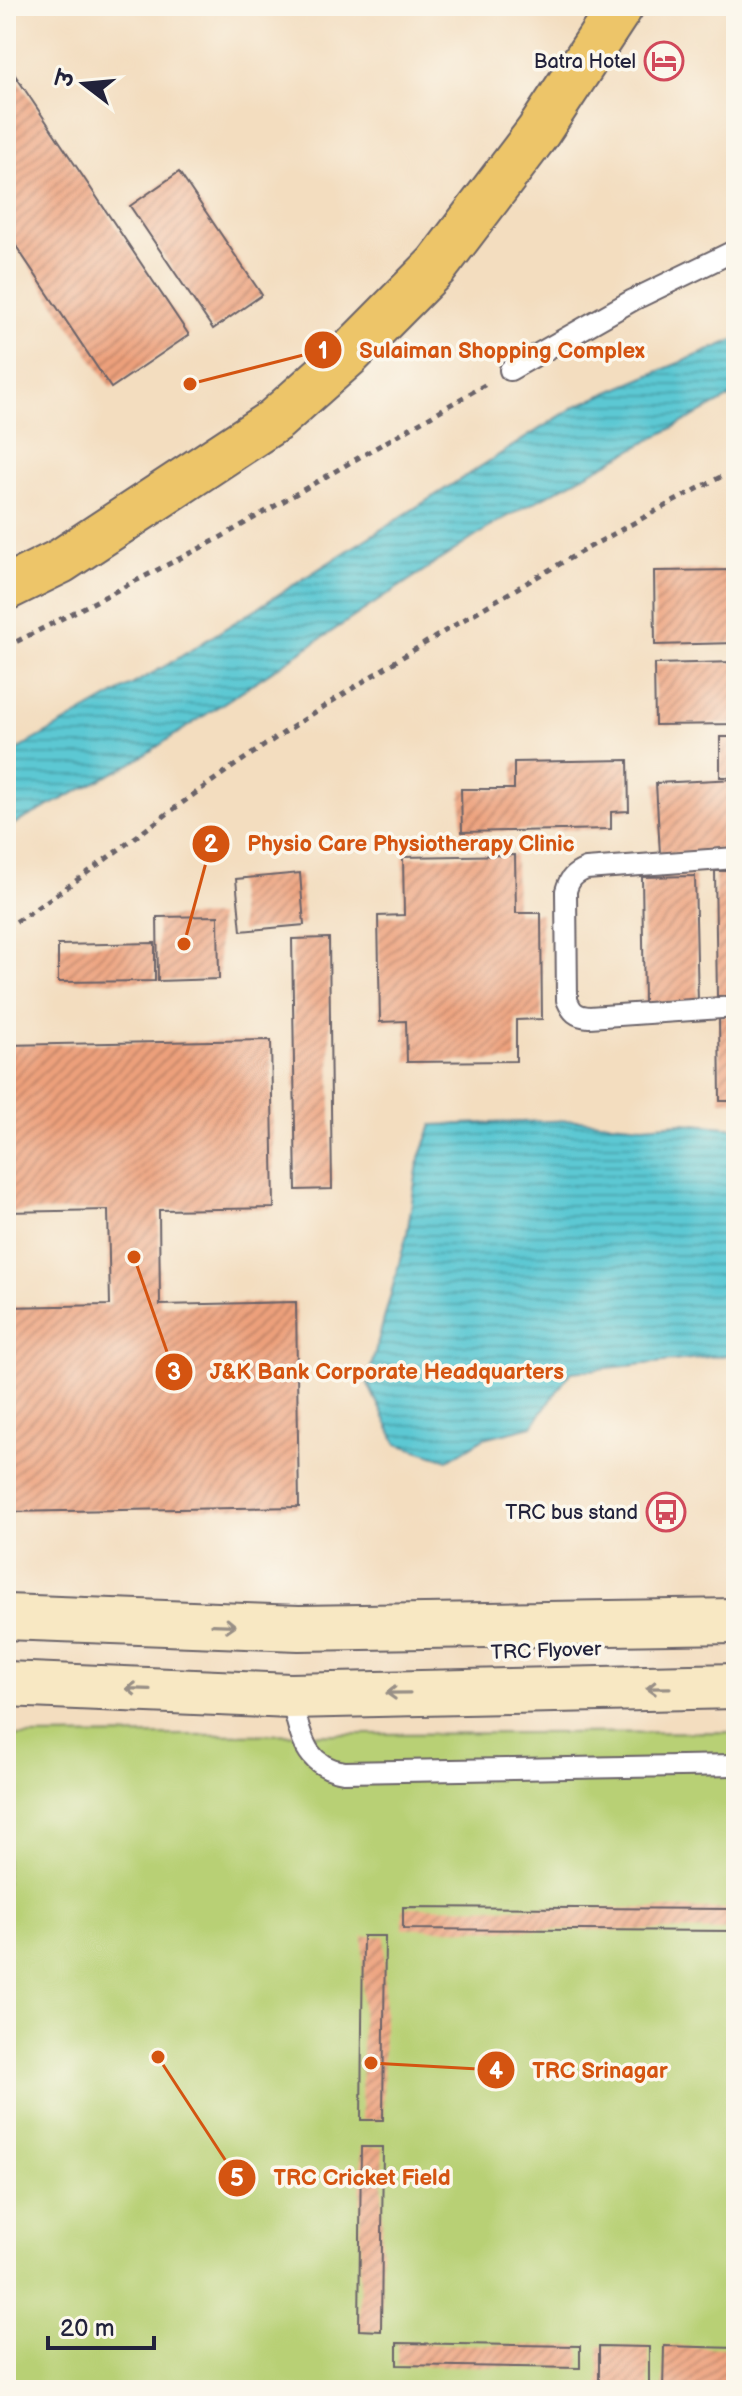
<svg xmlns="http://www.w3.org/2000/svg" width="742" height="2396" viewBox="0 0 742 2396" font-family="'Balsamiq Sans','Playpen Sans Deva',sans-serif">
<defs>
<pattern id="water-rules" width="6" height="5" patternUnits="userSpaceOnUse" patternTransform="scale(2)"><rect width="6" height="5" fill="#5bc8d3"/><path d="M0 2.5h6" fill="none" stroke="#4ba2ac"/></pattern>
<pattern id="building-hatch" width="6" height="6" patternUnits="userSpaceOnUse" patternTransform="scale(2)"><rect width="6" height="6" fill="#eda07b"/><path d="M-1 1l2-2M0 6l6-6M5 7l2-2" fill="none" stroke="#c08266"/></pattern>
</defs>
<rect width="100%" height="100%" fill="#fbf7ec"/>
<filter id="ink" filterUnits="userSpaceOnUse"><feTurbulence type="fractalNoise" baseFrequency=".0125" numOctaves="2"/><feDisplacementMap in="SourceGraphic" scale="16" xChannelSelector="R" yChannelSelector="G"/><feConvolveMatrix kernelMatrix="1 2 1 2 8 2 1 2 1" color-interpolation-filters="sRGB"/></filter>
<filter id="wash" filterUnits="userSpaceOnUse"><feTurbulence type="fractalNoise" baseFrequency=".006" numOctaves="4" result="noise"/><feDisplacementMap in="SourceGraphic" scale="32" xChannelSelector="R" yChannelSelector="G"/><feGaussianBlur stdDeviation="1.8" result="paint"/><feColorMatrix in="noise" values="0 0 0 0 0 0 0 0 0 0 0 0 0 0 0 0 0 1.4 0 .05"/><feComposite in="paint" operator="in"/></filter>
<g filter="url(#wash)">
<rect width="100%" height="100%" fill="#f3ddbf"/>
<path fill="#b8d075" stroke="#6d7958" stroke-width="2" d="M736,1732V2390H6V1736Z"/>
<g fill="url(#water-rules)" stroke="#3e7587" stroke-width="2">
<path d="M736,339V394L499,521L131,764L6,828V756L172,662L576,406Z"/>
<path d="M578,1120L643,1126L682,1123L736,1128V1354L571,1372L532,1426L484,1438L448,1460L397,1444L367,1382L407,1234L418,1163L432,1125Z"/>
</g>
<g id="blocks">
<g fill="url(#building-hatch)">
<path d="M11,69L189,335L111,388L6,231V73Z"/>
<path d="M179,172L262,295L213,329L130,206Z"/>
<path d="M736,570V643L655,645L654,571Z"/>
<path d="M736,662V724L655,725L654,664Z"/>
<rect x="720" y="737" width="16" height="40"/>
<path d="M628,760L629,811L611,812V829L462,832L461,789H514V762Z"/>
<path d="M736,779V850L660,854L656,783Z"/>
<path d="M515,855L516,913H541L542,1019L516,1020V1061L407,1062L406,1021L380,1022L378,916L404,915L403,857Z"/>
<path d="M715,871H736V996H717Z"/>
<path d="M300,873L304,925L241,931L236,879Z"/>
<path d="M695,876L698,1002L644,1003L642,877Z"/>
<path d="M218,916L219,979L158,981L157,917Z"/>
<path d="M329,938L332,1189L296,1190L292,939Z"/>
<path d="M155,943V981L58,982V945Z"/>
<path d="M736,1015V1101H720L719,1016Z"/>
<path d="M271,1040L274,1208L159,1210L160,1305L296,1302L299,1507L6,1512V1307L110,1305L108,1210L6,1212V1045Z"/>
<path d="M403,1907L736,1909V1931L403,1929Z"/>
<path d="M363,1936H385L383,2120H361Z"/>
<path d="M361,2147H383L381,2331L359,2330Z"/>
<path d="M397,2343L580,2346V2368L397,2365Z"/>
<path d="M599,2346L649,2347V2390H599Z"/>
<path d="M664,2346L736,2348V2390H663Z"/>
</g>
</g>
</g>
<g filter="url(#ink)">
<use href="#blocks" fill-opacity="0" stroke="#6b6369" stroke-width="2"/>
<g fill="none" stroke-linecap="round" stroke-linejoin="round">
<defs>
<g id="service">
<path d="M510,370L633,300L736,250"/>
<path d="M736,858L586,869C574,874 569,879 566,891L567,1000C572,1012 576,1016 589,1017L736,1007"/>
<path d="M290,1696C301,1730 301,1766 344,1772L736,1765"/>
</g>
<g id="secondary">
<path d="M6,1617L299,1628L736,1621"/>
<path d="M6,1684L290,1696L736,1686"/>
</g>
<path id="trunk" d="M6,588L61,561L275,420L348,355L437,265L538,132L621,6"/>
</defs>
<use href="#service" stroke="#6b6369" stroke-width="24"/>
<use href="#secondary" stroke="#6b6369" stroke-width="48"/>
<use href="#trunk" stroke="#6b6369" stroke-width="48"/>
<g stroke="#6b6369" stroke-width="5" stroke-dasharray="6 6" stroke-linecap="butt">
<path d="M6,647L216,540L488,383"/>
<path d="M6,928C85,878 157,819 234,766C395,657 562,558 736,469"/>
</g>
<use href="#service" stroke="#fff" stroke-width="20"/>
<use href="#secondary" stroke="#f8e8c3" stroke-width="44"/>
<use href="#trunk" stroke="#edc569" stroke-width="44"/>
</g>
<defs><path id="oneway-shaft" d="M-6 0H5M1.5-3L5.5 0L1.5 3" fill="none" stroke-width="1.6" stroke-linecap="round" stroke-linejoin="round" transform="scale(2)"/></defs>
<g stroke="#988f86">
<use href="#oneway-shaft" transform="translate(224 1625) rotate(2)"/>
<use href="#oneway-shaft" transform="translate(658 1688) rotate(179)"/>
<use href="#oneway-shaft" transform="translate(138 1689) rotate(-178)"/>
<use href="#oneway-shaft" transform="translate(398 1693) rotate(179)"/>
</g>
</g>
<defs>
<symbol id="hotel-ring" viewBox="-11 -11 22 22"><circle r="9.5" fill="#fbf7ec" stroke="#d1495b" stroke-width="1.5"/><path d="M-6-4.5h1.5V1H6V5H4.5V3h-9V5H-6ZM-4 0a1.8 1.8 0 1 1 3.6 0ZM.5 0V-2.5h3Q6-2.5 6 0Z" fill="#d1495b"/></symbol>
<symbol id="bus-ring" viewBox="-11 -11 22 22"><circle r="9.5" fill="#fbf7ec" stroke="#d1495b" stroke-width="1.5"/><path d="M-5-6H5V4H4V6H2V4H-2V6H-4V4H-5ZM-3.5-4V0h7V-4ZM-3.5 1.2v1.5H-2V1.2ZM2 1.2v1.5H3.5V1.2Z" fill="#d1495b"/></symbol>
</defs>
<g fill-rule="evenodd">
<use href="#hotel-ring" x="642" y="39" width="44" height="44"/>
<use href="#bus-ring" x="644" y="1490" width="44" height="44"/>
</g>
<g text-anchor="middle" stroke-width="7" stroke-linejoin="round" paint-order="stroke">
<g font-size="20" fill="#22223b" stroke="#fbf7ec" text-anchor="end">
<text x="636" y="68">Batra Hotel</text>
<text x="638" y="1519">TRC bus stand</text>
</g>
<g font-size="20" fill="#22223b" stroke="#fbf7ec">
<text transform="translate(546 1650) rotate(-2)" y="7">TRC Flyover</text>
</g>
</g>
<path fill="none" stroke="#d45411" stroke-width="3" d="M190 384L323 350M184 944L211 844M134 1257L174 1372M371 2063L496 2070M158 2057L237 2178"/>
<g fill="#d45411" stroke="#fbf7ec" stroke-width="3">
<circle cx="190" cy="384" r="8"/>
<circle cx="184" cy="944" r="8"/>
<circle cx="134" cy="1257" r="8"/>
<circle cx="371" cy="2063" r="8"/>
<circle cx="158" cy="2057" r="8"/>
<circle cx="323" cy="350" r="20"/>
<circle cx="211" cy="844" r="20"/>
<circle cx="174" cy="1372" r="20"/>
<circle cx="496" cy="2070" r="20"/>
<circle cx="237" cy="2178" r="20"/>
</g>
<g font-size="24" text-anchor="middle" font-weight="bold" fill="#fff">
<text x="323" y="359">1</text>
<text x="211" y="852">2</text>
<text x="174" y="1380">3</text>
<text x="496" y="2079">4</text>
<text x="237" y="2186">5</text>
</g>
<g font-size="22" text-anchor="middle" font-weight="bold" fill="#d45411" stroke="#fbf7ec" stroke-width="7" stroke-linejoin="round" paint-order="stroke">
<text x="502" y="358">Sulaiman Shopping Complex</text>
<text x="411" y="851">Physio Care Physiotherapy Clinic</text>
<text x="387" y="1379">J&amp;K Bank Corporate Headquarters</text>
<text x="600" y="2078">TRC Srinagar</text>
<text x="362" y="2185">TRC Cricket Field</text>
</g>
<rect width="742" height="2396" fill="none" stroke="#fbf7ec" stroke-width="32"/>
<g transform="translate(84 84) rotate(286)" stroke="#fbf7ec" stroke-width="6" paint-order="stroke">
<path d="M0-6L14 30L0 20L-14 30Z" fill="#22223b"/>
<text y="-12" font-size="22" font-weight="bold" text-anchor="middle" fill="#22223b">उ</text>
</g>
<path d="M48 2336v12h106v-12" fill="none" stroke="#22223b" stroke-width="4"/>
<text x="60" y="2336" font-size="24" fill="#22223b" stroke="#fbf7ec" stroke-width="6" paint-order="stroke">20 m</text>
</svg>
